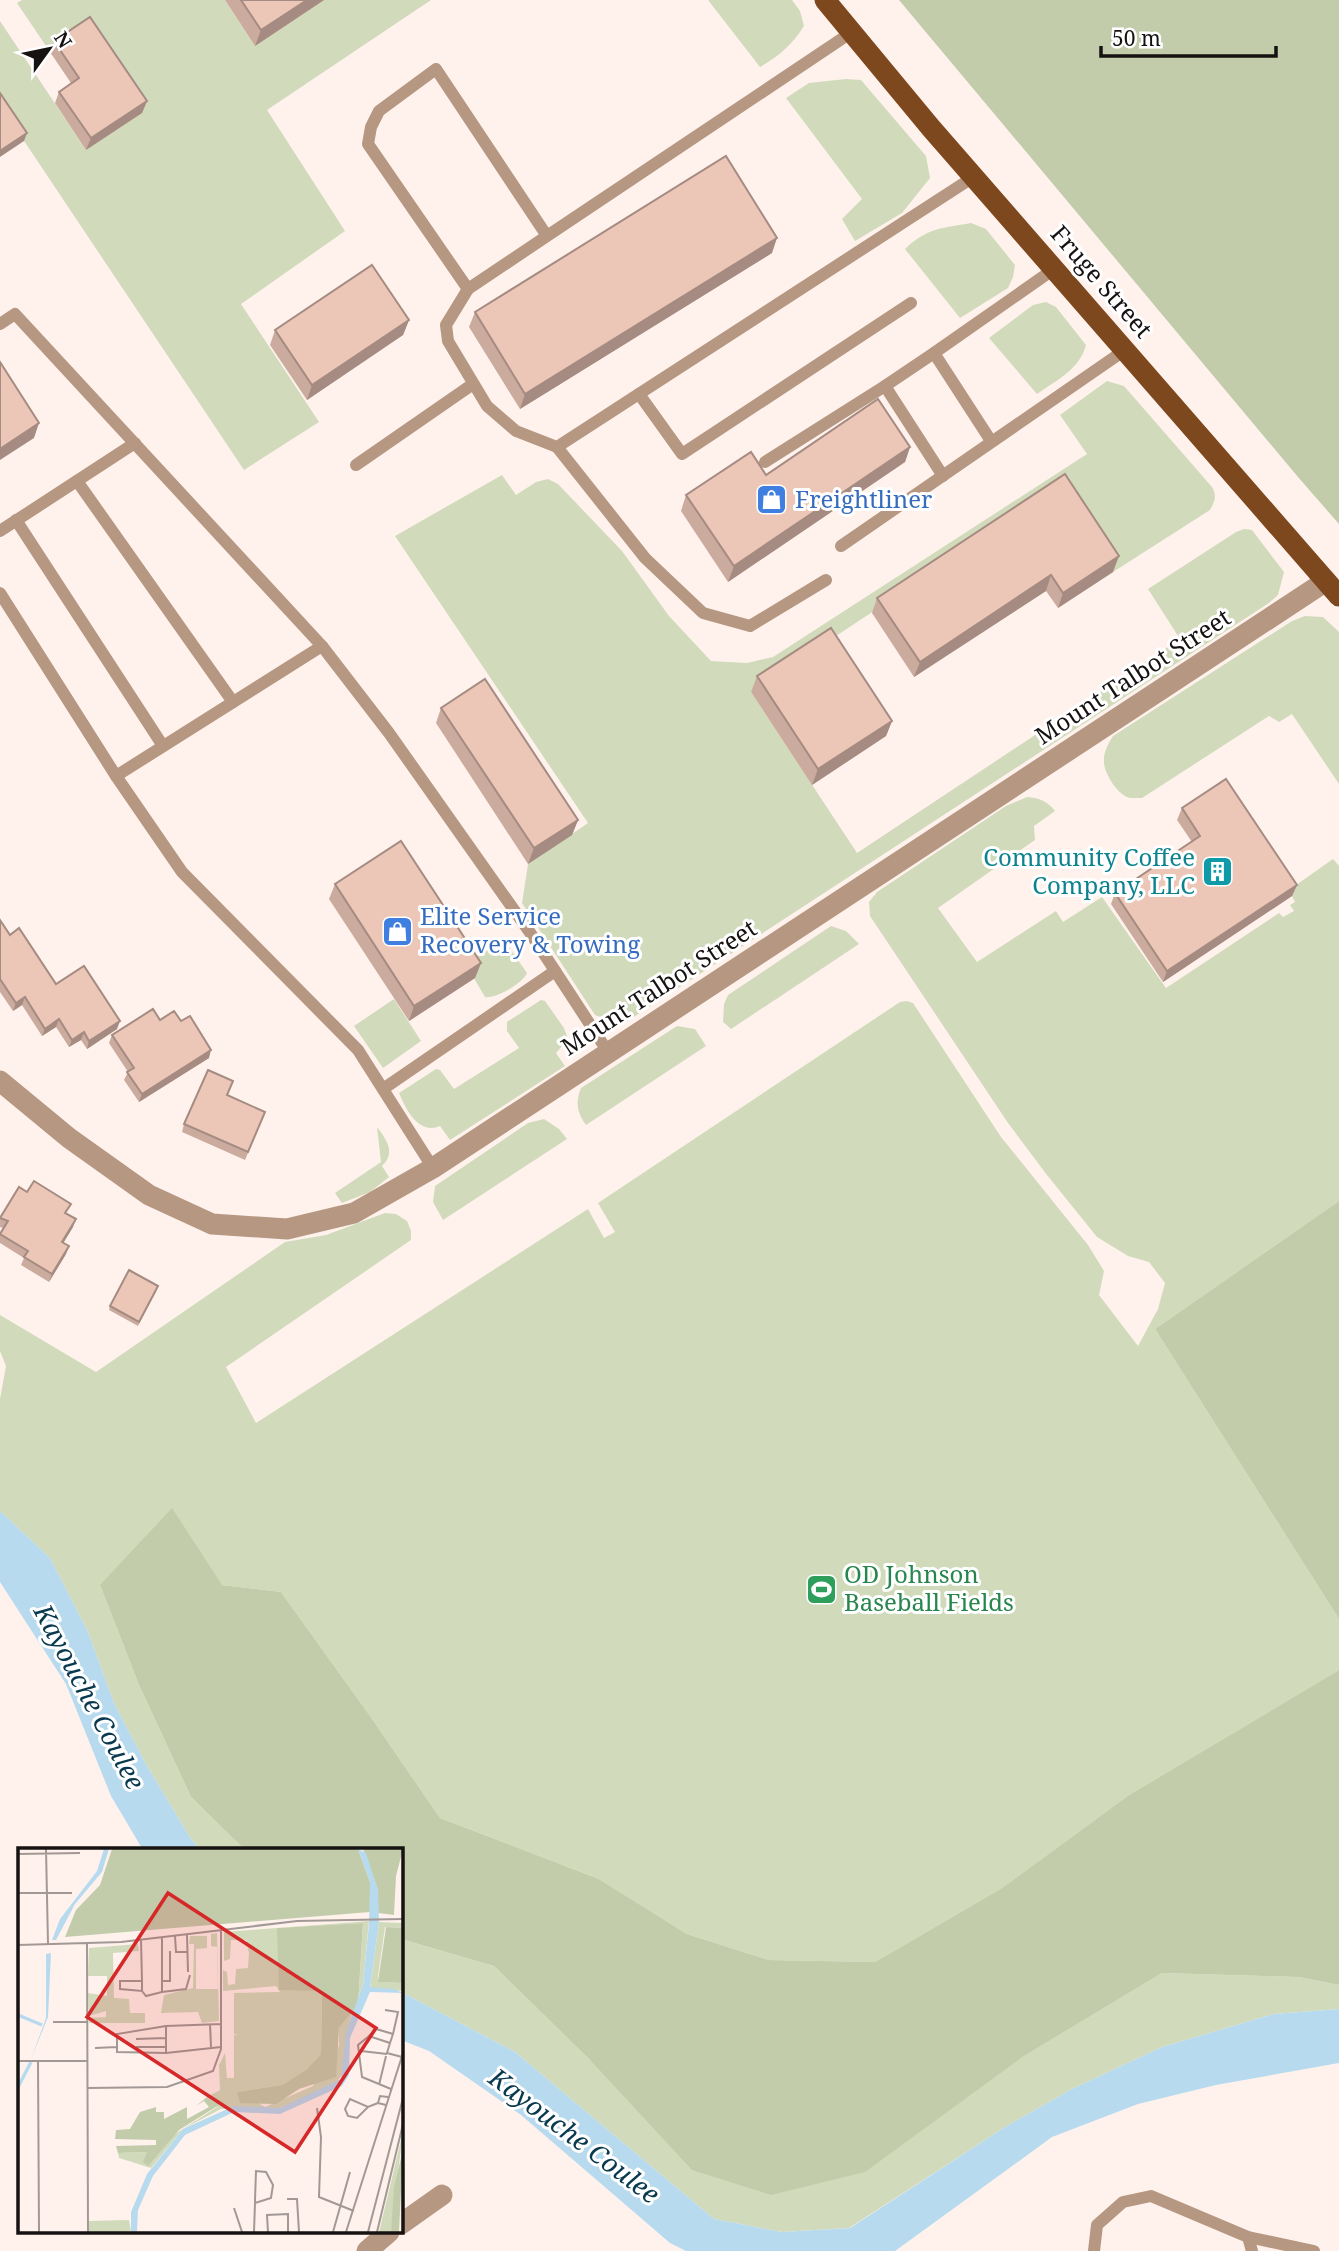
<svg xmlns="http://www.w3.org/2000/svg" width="1339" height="2251" viewBox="0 0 1339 2251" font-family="'Noto Serif',serif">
<rect width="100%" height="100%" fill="#fff2ed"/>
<g fill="#d1dbbb">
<path d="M22,0H225L255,46L324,0H431L267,110L345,231L241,304L319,422L244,470L0,105V21L86,150L142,113L50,52L17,3Z"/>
<path d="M708,0H792L800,11L804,26C792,45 779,56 760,67Z"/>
<path d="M846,79L861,80L926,156L930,178L902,213L855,241L842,219L862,199L786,98L809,83Z"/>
<path d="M971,223L986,229L1015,265L1013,277L1008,288L960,318L905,249C927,228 942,228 971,223Z"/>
<path d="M1046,302L1056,307L1086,345C1080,369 1057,380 1037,394L989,338L1033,305Z"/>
<path d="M1107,381L1124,386L1212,487C1217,496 1215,501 1210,510L1113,572L1059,489L751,692L857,853L1180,639L1148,589L1236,532L1244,529L1252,530L1284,572L1278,595L1269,603L620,1026L612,1015L603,1018L595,1015L522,903L528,864L588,823L395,536L502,475L516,495L536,482L548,479L558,484L622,551L669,616L711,661L747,663L773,657L1087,454L1060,415Z"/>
<path d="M1305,616L1323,617L1339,632V784L1292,714L1279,722L1269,716L1142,798C1140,798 1132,798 1130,798C1118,795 1105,775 1104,763C1103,753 1108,744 1113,736L1292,621Z"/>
<path d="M1027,797C1040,798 1047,801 1055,811L1034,826L1035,840L938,908L977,962L1056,911L1063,922L1102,897L1166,988L1279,913L1283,917L1294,911L1290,905L1295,902L1289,890L1333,859L1339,866V1201L1155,1329L1339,1619V1670L1129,1795L1002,1888L875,1962L769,1960L687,1934L599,1879L440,1818L370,1716L281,1592L222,1585H100L139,1685L191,1797L245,1850H200L191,1839L147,1766L114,1703L88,1632L50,1558L0,1511V1399L6,1366L0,1351V1315L96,1372L285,1242L326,1235L385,1213L396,1214L407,1221L411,1231V1240L226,1367L256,1423L588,1209L604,1238L615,1232L598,1203L900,1002L907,1001L913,1003L1001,1137L1088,1245L1104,1271L1099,1295L1138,1346L1158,1309L1165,1283L1149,1262L1128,1256L1097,1237L1047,1175L1008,1123L870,916L869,902L877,892L1006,806Z"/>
<path d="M831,926L846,931L859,944L731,1029L723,1022L724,1004L728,995Z"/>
<path d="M504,940L527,973C523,983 496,999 485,997L465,963Z"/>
<path d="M394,999L421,1041L383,1068L354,1026Z"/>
<path d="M541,1000L545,1001L564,1028L568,1039L556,1053L565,1066L450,1140L440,1126C419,1135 406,1110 399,1093L436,1069L440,1070L454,1089L519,1048L507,1031V1022Z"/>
<path d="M677,1026L695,1029L706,1046L586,1125C577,1113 575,1102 581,1088Z"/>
<path d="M544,1119L559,1129L567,1139L443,1220L433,1202L435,1186L528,1123Z"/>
<path d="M377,1127C387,1140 396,1153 382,1166L389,1177L370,1192L342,1203L335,1193L381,1162Z"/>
<path d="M401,1939L494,1966L591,2061L1021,2058L1162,1973L1299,1977L1339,1985V2009L1274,2014L1162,2047L1072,2089L1005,2127L849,2228L782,2232L714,2219L515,2052L401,1992Z"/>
</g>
<g fill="#c2ccab">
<path d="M899,0H1339V524L1298,477Z"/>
<path d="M1339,1201V1619L1155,1329Z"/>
<path d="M172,1508L222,1585L281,1592L370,1716L440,1818L599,1879L687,1934L769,1960L875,1962L1002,1888L1129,1795L1339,1670V1985L1299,1977L1162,1973L1021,2058L865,2172L771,2195L692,2170L591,2061L494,1966L401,1939V1850H245L191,1797L139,1685L100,1585Z"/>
</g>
<g fill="#b7daef">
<path d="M0,1511L50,1558L88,1632L114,1703L147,1766L191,1839L200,1850H143L111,1796L66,1684L0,1582Z"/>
<path d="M401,1992L515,2052L714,2219L782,2232L850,2228L1005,2127L1072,2089L1162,2047L1274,2014L1339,2009V2063L1216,2085L1138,2104L1052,2137L895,2251H686L670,2243L521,2115L429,2051L401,2040Z"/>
</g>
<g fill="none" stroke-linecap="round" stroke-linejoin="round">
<g stroke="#b69782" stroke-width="12">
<path d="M547,236L468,289L368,144L371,127L379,111L436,69L547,236L852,32"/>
<path d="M468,289L446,325L448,341L487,406L516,431L557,447L975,176"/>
<path d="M0,324L15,314L322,646L389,733L531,934L608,1052"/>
<path d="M934,353L885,386L943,476"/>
<path d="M639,394L682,454L911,303"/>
<path d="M991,441L934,353L1054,269"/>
<path d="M557,447L645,558L703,613L750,626L826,580"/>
<path d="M765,462L885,386"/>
<path d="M356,465L473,384"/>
<path d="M77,481L233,702"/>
<path d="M16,520L163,746"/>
<path d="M0,531L135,443"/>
<path d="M841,546L1125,350"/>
<path d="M0,593L116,776L322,646"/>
<path d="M116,776L182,872L358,1050L433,1168"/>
<path d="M383,1089L555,971"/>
<path d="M1248,2237L1314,2251"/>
<path d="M1094,2251L1097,2225L1123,2202L1151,2196L1248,2237L1252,2251"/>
</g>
<g stroke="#b69782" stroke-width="21">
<path d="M0,1081L69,1138L149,1195L212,1224L287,1229L354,1213L433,1168L1326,581"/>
<path d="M401,2224L442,2195"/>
<path d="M367,2251L389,2232"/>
</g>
<path stroke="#7e481f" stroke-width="21" d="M825,0L931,128L1339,596"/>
</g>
<g fill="#cbab9e">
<path d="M225,0H324L255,46Z"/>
<path d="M54,41L147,101L142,113L86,150L55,103L59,92L71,83L50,52Z"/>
<path d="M772,253L520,409L469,327L475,312Z"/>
<path d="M409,320L403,335L307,400L270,345L275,330Z"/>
<path d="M910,447L905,462L728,582L681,511L686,495L766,475Z"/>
<path d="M1065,474L1113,572L1058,608L1046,591L914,677L872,613L877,598Z"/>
<path d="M757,676L892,721L886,736L812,785L751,692Z"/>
<path d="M441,708L578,820L572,835L528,864L436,723Z"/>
<path d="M1182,808L1297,885L1292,896L1163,982L1111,904L1115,893L1192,842L1177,820Z"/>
<path d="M335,884L481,963L475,978L409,1021L329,899Z"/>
<path d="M0,920L10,935L56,984L117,1029L87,1049L81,1040L69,1047L56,1027L42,1036L22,1005L13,1011L0,992Z"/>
<path d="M160,1020L181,1021L209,1058L139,1102L124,1080L128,1072L109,1043L112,1035Z"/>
<path d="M227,1096L262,1120L245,1160L182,1132L184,1124Z"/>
<path d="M67,1213L73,1227L63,1243L66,1254L49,1282L21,1265L24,1258L0,1243V1234L3,1228L0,1227V1219Z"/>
<path d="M157,1290L138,1326L109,1310L110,1306Z"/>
</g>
<g fill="#a58b81">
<path d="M307,0H324L255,46L261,30Z"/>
<path d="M147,101L142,113L86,150L91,138Z"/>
<path d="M27,133L24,141L0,157V151Z"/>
<path d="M777,238L772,253L520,409L525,394Z"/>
<path d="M409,320L403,335L307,400L312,385Z"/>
<path d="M39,423L34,438L0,460V449Z"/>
<path d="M910,447L905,462L728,582L734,566Z"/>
<path d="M1119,556L1113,572L1058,608L1063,593Z"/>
<path d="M1051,575L1046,591L914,677L920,662Z"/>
<path d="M892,721L886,736L812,785L818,769Z"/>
<path d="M578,820L572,835L528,864L534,848Z"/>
<path d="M1297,885L1292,896L1163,982L1167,971Z"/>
<path d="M481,963L475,978L409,1021L414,1006Z"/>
<path d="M25,997L22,1005L13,1011L16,1003Z"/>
<path d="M59,1019L56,1027L42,1036L45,1029Z"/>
<path d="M120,1021L117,1029L87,1049L89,1041Z"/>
<path d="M84,1032L81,1040L69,1047L72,1040Z"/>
<path d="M211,1050L209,1058L139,1102L142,1094Z"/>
<path d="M76,1219L73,1227L59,1250L62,1242Z"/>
<path d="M69,1246L66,1254L49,1282L52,1274Z"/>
</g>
<g fill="#ecc7b8" stroke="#a58b81" stroke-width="2">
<path d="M241,0H307L261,30Z"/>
<path d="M90,17L147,101L91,138L59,92L79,78L54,41Z"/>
<path d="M0,93L27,133L0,151Z"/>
<path d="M726,156L777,238L525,394L475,312Z"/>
<path d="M372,265L409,320L312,385L275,330Z"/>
<path d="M0,362L39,423L0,449Z"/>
<path d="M878,399L910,447L734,566L686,495L751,452L766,475Z"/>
<path d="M1065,474L1119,556L1063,593L1051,575L920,662L877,598Z"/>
<path d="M831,628L892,721L818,769L757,676Z"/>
<path d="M485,679L578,820L534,848L441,708Z"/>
<path d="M1226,779L1297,885L1167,971L1115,893L1200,836L1182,808Z"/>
<path d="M401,841L481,963L414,1006L335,884Z"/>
<path d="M0,920L10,935L19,928L56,984L84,966L120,1021L89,1041L84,1032L72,1040L59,1019L45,1029L25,997L16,1003L0,979Z"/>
<path d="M153,1009L160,1020L174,1011L181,1021L190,1016L211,1050L142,1094L127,1072L134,1068L112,1035Z"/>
<path d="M208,1070L233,1081L227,1095L265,1112L248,1152L184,1124Z"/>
<path d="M34,1181L71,1204L65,1213L76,1219L62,1242L69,1246L52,1274L24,1257L28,1251L0,1234L8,1221L0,1218L19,1187L27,1192Z"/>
<path d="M129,1270L158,1286L139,1322L110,1306Z"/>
</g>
<defs>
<symbol id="shop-square" viewBox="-11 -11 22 22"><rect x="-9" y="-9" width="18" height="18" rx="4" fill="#3f7fe0" stroke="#fff"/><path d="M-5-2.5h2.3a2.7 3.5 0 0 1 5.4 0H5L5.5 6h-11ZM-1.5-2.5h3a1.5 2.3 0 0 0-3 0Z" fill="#fff"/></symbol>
<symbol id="building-square" viewBox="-11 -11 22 22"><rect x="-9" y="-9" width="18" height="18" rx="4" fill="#0f9aa8" stroke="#fff"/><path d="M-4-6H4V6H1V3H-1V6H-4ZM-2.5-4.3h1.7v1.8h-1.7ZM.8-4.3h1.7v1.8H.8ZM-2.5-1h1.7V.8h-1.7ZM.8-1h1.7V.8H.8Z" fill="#fff"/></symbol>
<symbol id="stadium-square" viewBox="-11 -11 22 22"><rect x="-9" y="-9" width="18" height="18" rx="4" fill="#2e9e5b" stroke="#fff"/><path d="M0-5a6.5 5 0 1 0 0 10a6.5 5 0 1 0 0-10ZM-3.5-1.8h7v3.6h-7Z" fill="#fff"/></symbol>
</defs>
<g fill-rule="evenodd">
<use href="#shop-square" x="754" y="482" width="35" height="35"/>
<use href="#building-square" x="1200" y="854" width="35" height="35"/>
<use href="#shop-square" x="380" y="914" width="35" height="35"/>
<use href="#stadium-square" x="804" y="1572" width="35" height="35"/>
</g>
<g text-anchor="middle" stroke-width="6" stroke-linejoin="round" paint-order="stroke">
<g font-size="24" fill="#161211" stroke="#fff">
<text transform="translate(1101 282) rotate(49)" y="8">Fruge Street</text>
<text transform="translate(1133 677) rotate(-33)" y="8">Mount Talbot Street</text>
<text transform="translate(659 988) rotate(-33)" y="8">Mount Talbot Street</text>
</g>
<g font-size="24" fill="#366cbe" stroke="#fff" text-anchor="start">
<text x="795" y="508">Freightliner</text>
<text x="420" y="925">Elite Service<tspan x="420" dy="28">Recovery &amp; Towing</tspan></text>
</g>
<g font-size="24" fill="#0d838f" stroke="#fff" text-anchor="end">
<text x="1195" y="866">Community Coffee<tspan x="1195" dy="28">Company, LLC</tspan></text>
</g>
<g font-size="24" fill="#27864d" stroke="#fff" text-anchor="start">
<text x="844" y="1583">OD Johnson<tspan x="844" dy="28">Baseball Fields</tspan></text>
</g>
<g font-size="26" font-style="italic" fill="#09394f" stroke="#fff">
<text transform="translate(89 1697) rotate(62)" y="9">Kayouche Coulee</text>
<text transform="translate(574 2136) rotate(37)" y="9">Kayouche Coulee</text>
</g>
</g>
<g transform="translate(18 1848)">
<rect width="385" height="385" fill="#fff2ed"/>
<path d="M351,73L345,136L332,172L326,224L317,236L262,260L203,261L165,281L133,320L101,310L100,305L129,304L199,259L196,250L189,249L202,242L201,217L207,205L209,230H216V187H220L216,186V145L262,144L258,138L205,143V122L209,124L210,137L217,136L218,121L230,120L231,105L228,92H213L212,111L206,113V84ZM345,75L340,157L321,180V198L295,238L247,259L219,244L264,237L289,221L303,206L304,142L259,80ZM361,74L385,75V80L367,79L360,128L361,134L385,135V143L352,140ZM199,85L201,173L184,175L180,164L143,165L146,147L175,140L176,96H171L172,88H189V100L178,101V141H200L199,99L193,98V86ZM120,96L121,103L95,105L96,150L111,151L112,165H127V175H71V170L88,169V163L71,168L70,145L89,148V128H70L71,100ZM385,284L373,384H361ZM111,372L113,384H71V373Z" fill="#d1dbbb" fill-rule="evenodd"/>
<path d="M94,1H340L352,34V64L47,89L58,62L82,37ZM345,1H385L378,28L376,67L360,65V42ZM345,75L340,157L321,180L318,229L281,241L258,256L222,255L219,244L264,237L289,221L303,206L304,143L261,142L259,80ZM368,79L385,80V135L360,134ZM189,249L201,257L161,282L130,318L125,314L129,304L100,305L98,298L138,297V292L97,291L98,282L112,281L122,264L138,259V264H146V271L169,259V271L191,259L186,253L178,258ZM385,302L381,384H373L376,339Z" fill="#c2ccab"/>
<path d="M86,1H91L84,24L57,56L38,92H34L42,71L79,23ZM340,1L348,5L360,42L361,74L352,139L376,141L385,145L352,144L332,190L331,227L324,238L262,266L216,264L167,287L135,328L120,362L119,384H113V364L129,326L165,281L216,258L262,260L323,231L328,184L345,136L351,76L352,34ZM33,105L30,169L13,211L28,170V106Z" fill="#b7daef"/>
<path fill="none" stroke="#b7daef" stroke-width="3.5" d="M0,167L24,177M0,239L13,214"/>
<path fill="none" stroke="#a29895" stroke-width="2" d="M28,1L30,96M0,6L62,5M0,45H54M169,87L170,124M157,88L158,104H170M123,92L124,133H102V141L124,143V133M69,96L70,384M0,97L103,94L279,73L385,71M144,133H152V103M124,143L128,148L144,144V89M144,144L168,141L172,127M367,162L380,164L375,186M35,174H69M192,176L193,199M148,178V205L99,204V186L148,178L203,176M351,188L358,181L375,186L372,195M118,191L148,190M118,199H148M77,200L99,199M343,203L369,206M148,205L203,199M0,213H69M20,213L21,384M361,237L368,208M70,240L149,239L195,223L203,201V82M373,241L344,229L340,197L351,188L372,195L369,205L384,209M368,257L360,255L362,248L370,249M350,259L339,270L330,268L327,261L332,251L350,259L360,255M299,260L303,289L301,349L336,363M269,351H279L281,384M216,360L224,384M236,384L237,355V352L238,323L248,324L255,337L253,350L237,355M250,384L249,367L270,366V384M315,384L332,324M328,384L385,205M350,384L385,250M359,384L385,276"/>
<path fill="#d62828" fill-opacity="0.15" stroke="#d62828" stroke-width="3.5" d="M150,45L358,180L277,304L69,169Z"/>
<rect width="385" height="385" fill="none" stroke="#161211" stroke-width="3.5"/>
</g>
<g transform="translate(49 49) rotate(57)" stroke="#ffffff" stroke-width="5" paint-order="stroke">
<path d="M0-5L12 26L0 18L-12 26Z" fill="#161211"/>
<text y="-10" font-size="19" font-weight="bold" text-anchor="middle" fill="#161211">N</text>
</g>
<path d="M1101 46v10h175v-10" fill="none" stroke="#161211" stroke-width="3.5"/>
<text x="1112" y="46" font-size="21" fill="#161211" stroke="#ffffff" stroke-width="5" paint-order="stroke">50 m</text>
</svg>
